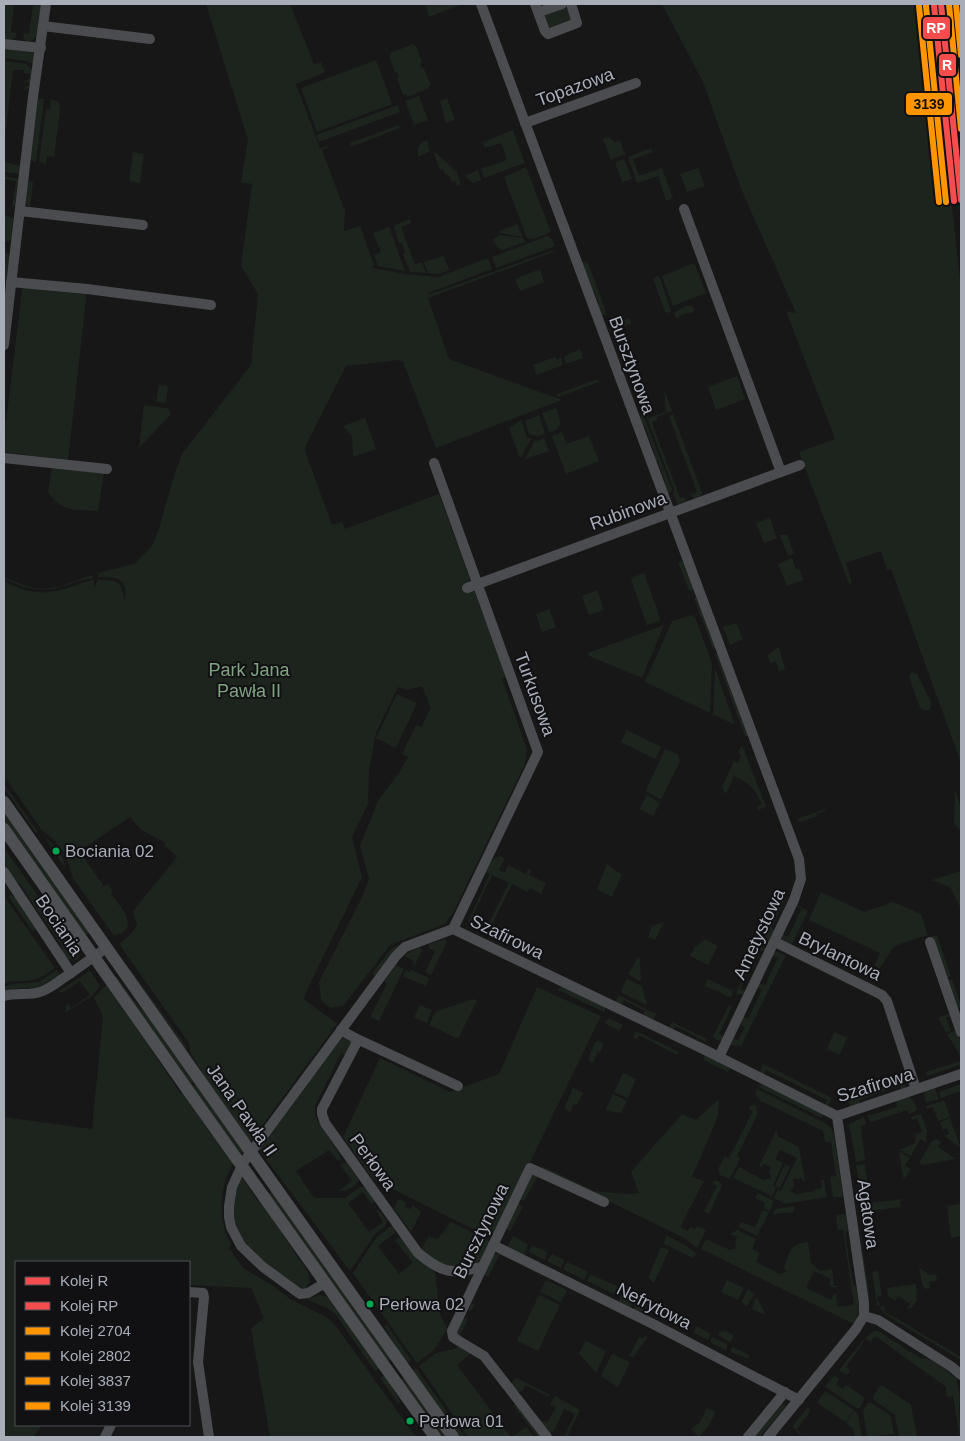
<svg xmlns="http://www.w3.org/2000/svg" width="965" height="1441" viewBox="0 0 965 1441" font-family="Helvetica,sans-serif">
<rect width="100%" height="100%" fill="#171717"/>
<g fill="#1d241e">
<path d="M4,4H14L11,32L16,33C17,37 15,39 12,40L4,39Z"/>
<path d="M33,4H43C41,17 44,38 28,42L24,40L23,33L29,34Z"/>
<path d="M206,4H290L314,64L321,62L325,72L296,84L320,148L329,146V147L322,150L345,211L344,231L360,226L374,265L372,266L373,268L405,274L438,277L488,258L492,269L428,293V295L551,251H556L428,298L449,359L562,400L436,448L403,362L399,360L346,366L305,447V451L332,525L342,522L345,529L439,494L506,677L502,679L527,749L525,764L454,911L445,924L390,945L343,1006L330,1008L321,1000L319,982L362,897L369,879L360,846L378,801L402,768L408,757L402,754L416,725L422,727L428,712L431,709L422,686L406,690L398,687L376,733L369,770L368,800L369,802L352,837L362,877L307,990L304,999L337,1024L233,1165C218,1188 218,1221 231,1244L229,1248L243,1268L273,1286L290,1299L328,1318L335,1325L416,1437H270L251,1328L264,1318L251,1288L189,1285V1262H16V1425H42L33,1437H4V1117L92,1129L103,1016L94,998L107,984L181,1094L205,1077L190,1052L189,1043L119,944L132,933L137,925L133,911L177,857L164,845L166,843L141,830L130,817L79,851L104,886L108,884L113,892L111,894C121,907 142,929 114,936L73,878L66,856L55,841L42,830L4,776V581C20,590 38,595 56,591C69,589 81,582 94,580V588L98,580C121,581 119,580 125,600C128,578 117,577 98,577V573L134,564L152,546L159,529L171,485L182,454L251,365L258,294L241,266L252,184L241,182L248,140Z"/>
<path d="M425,4H460V5L429,17Z"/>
<path d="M662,4H930L961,289V763L891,569L887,570L881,551L846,563L852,583L849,584L799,452L835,439L786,311L796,313L742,191L703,82Z"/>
<path d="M952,4H961V81Z"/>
<path d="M563,7L569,10L572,18L570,22L550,28C546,25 544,19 545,13Z"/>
<path d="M413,44L414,46H416L422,62L420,64L422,68H424L431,85L428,86L429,88L407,97L406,94L403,95L397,78L399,77L397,72L395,73L389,56L391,55L390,53Z"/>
<path d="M4,48L33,53L35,57V65L27,61L4,58Z"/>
<path d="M376,60L392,104L317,132L301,88Z"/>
<path d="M4,61L26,64L32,70L29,88L25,90V86H29V83L23,81L29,80L30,74L24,73V70H13L4,146Z"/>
<path d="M419,96L428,120L414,125L405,101Z"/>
<path d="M447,98L455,120L446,123L440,101Z"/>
<path d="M38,99H44L36,162L30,160Z"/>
<path d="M47,99L59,101L60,110L54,157L47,156L46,164L39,162L46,109H50L51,101Z"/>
<path d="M398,105L400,112L319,142L316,135Z"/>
<path d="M399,125L400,128L351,147L350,143Z"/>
<path d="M513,130L525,163L484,178L481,169L507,160L501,143L485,148L483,142Z"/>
<path d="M609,137L614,142L620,141L625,154L611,160L603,139Z"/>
<path d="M427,140L430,151L418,157V147L422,142Z"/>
<path d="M651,148L652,152L633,159L639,176L662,168L673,198L666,201L658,176L637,183L628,157Z"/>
<path d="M133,152L144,154L140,183L129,181Z"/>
<path d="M436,153L453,168V171L456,170L461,185L457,186L455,181L452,182L448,175H446L443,169L440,170L434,154Z"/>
<path d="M624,159L632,179L622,182L615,162Z"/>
<path d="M4,162L20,166L21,174L4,172Z"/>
<path d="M526,167L551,232L534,239L527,238L504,177Z"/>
<path d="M698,168L705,186L687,192L680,174Z"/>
<path d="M478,170L481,180L473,183L465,176Z"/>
<path d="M4,176L18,179L15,206L12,208L16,181L4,179Z"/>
<path d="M28,180L33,182L30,208C22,202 26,190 28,180Z"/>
<path d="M4,215L13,218L11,238L9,241L5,242L4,240Z"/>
<path d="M410,219L411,223L401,227L415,264L422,262L426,273L410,272L403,254L405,252L402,243H399L394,228L395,225Z"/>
<path d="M517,224L523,237L500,233L499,231Z"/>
<path d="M389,227L405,271L378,266L374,255L381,252L373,233Z"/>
<path d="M500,235L523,238L525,242L503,250L498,248L492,240Z"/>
<path d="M547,236L552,239L555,246L496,268L492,257Z"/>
<path d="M4,252L9,255L10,262L4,301Z"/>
<path d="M443,256L449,269L455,268L438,274L428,273L424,262Z"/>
<path d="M586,261L588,263L604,306L606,315H601L598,308L599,304L594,291L591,290L581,263Z"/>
<path d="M694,263L706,293L673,306L662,276Z"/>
<path d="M540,269L544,282L520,291L515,279Z"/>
<path d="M657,276L660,278L671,311L669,313L665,312L653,279Z"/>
<path d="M23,283L87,289L68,460L4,452V438Z"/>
<path d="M686,306H692L694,309L693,312L684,314L677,318L675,317V312Z"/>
<path d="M629,318L631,324L615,330L611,320L614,324Z"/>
<path d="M580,349L583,358L566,364L564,357Z"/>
<path d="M555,357L557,360L561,358L563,365L537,375L533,365Z"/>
<path d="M737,376L745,399L716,410L708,387Z"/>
<path d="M598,379L599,382L558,397L557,394Z"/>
<path d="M159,385L168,386L166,403L156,402Z"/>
<path d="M664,390L672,411L657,417V420L652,423L680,498L685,497L686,501L678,504L673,494L674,489L645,413L648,418L666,412Z"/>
<path d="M144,405L167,408L171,414L139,448Z"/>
<path d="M556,408L561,424L555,431L549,432L542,413Z"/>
<path d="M643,414L672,489L671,493L666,494L663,486L665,482L658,462L653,457L655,454L645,427L641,426L639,422L641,415Z"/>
<path d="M673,414L702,493L701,496L694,499L691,494L697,492L669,416Z"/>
<path d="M539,415L545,434L537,436L529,434L525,421Z"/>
<path d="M365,418L376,449L353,457L352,437L343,426Z"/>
<path d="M521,420L527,437L531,439L520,459L509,428Z"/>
<path d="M562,432L566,444L589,436L599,461L566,474L552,436Z"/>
<path d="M544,438L549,451L524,460L535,440L537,441Z"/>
<path d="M52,466L104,473L98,511C73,509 65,514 48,492Z"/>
<path d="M770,518L777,538L764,543L756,523Z"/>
<path d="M780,535H787L794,553L788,556Z"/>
<path d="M792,558L796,569L799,568L803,580L787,586L778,564Z"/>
<path d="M681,561L683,562L694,590L689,591L678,562Z"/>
<path d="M644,573L660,618V621L647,625L631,580L633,577Z"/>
<path d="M92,575L94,578C83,579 74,583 64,586C42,593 23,589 4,578C10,578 23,586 33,588C53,591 73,582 92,575Z"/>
<path d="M597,590L604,610L589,615L582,596Z"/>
<path d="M697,597L716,649H713L694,598Z"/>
<path d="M549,609L556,627L542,632L536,614Z"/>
<path d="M691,615L695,617L712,663L710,713L645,682L672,621Z"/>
<path d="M736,623L743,639L730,645L723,627Z"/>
<path d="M664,625L642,678L589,656L588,653Z"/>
<path d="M779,647L785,669L779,671L776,661L770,663L767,655Z"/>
<path d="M718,652L749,736H745L715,654Z"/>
<path d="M715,668L735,725L713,714Z"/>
<path d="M912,672L917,674L931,702V707L929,710H923L920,708L909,677Z"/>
<path d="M397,694L417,703L396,748L376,738Z"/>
<path d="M627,730L661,747L655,759L621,742Z"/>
<path d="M742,745L766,807L758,810L757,807L762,804C755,789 750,783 734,776L726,794L722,787L734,761L738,763L741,755L738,753Z"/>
<path d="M665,749L678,754L680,761L662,798L660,799L647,792L646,790Z"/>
<path d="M4,784L38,832L36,833L4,788Z"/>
<path d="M955,789L961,809V832L954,823Z"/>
<path d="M647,795L660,803L653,816L639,809Z"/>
<path d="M825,809V811L816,814L817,816L801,822L797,820V819Z"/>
<path d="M4,811L89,932L85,936L4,821Z"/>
<path d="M44,836C55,845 64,856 66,870L57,856L59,854L55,847L52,849Z"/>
<path d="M4,848L80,955L77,960L67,959L63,953L60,943L20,884C5,876 4,864 4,848Z"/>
<path d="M500,856L505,858L499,870L505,873L508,865L526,874L528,869L531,870L529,875L546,883L541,894L530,888L528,892L512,884L490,928L487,927L509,883L492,875L470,922L468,921L490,874L486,872C489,865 491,857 500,856Z"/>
<path d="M607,864L622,875L612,897L597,889Z"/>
<path d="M961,871V909L950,887L932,880Z"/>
<path d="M821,892L864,912L893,902L921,914L928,935L894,946L880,968L874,966L880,953L809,920Z"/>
<path d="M11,895L15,897L35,928L33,932L8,896Z"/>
<path d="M4,896L55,968C48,972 41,979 33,980C23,982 14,980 4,983Z"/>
<path d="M783,898L785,899L771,928L775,931L768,944H762Z"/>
<path d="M797,905L808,911L791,946L782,941V934L788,937L802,909L796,906Z"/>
<path d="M664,922L655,940L648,937L652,926Z"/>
<path d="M937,935L951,976L947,978L932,936Z"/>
<path d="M445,939L447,942L431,975L425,972L435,951L429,948V944Z"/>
<path d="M705,939L718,946L708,965L690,956L694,948Z"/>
<path d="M408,942L376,977L372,973L392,948Z"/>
<path d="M420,947L422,950L415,965L413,964L414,961L406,957L405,955Z"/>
<path d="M759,948H768L766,952L759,949L740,989L746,992L742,995L736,993Z"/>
<path d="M775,951L785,955V957L741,1046L729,1045L732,1038L738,1040L745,1027L739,1024L743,1016L748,1019L762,990L757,987L759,983L765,985L778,958L772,955Z"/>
<path d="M638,957L640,959L641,980L640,981L628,974Z"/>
<path d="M396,965L404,969L379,1021L370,1017L387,984L384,982Z"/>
<path d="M57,970L60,975L37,988L13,989L4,992V987L13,984L38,982Z"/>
<path d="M128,970H131L186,1046V1052Z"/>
<path d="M406,970L409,972L411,970L429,978L426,986L403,976Z"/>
<path d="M90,971L100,986L92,996L66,1012V1005L68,1004L71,1008L90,995L80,981L61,993L59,991Z"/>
<path d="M117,977L131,997L151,1020L195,1082L190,1085L115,979Z"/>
<path d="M627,979L642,986L647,1005L622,993L621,991Z"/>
<path d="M708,979L733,991L732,996L728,997L717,990L716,991L705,986Z"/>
<path d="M952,979L961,1005V1007L958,1008L948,980Z"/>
<path d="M537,987L601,1016L496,1232L487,1236L373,1179L343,1137L380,1058L450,1092L499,1074Z"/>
<path d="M561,987H563L606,1007L604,1012L558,990Z"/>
<path d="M620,996L656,1014L652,1022L642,1017L645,1011L624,1000L621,1006L614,1003L618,997Z"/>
<path d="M473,999L477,1001L458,1039L429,1025L435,1012Z"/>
<path d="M420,1005L432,1010L427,1023L414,1017Z"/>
<path d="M729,1005L732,1007L719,1034L724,1037L722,1042L714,1038L713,1036Z"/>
<path d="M950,1013L951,1016L946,1018L951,1031L946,1032L938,1018Z"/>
<path d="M609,1018L623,1025L619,1031L606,1024L605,1022Z"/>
<path d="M672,1022L707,1039L706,1042L675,1026L672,1031L668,1029Z"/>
<path d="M957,1030L961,1044V1057L947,1034Z"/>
<path d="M636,1031L679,1052L677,1055L639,1035L637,1039L633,1037Z"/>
<path d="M834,1032L847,1038L840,1055L827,1049Z"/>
<path d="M344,1037L351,1041V1044L346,1055L341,1053L315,1106V1116L340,1155L341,1160L338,1161L329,1150L296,1171L314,1198H345L360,1187H365L374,1200L373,1203L371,1204L363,1192L348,1203L369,1232L383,1222L376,1210L380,1211L387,1221L385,1226L375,1234L350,1271L257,1147L341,1038Z"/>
<path d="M598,1041L604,1044L600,1052L598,1051L593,1063L588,1059L595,1042Z"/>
<path d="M704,1055L730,1068L728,1072L704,1060Z"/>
<path d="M961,1061V1070L959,1065L927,1076L926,1072Z"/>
<path d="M763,1064L832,1098L827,1107L824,1106L827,1100L766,1070L763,1076L759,1074Z"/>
<path d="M623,1073L636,1079L628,1098L614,1092Z"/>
<path d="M901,1075L906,1089L902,1090L900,1085L859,1100L860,1105L853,1108L850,1105L847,1094Z"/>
<path d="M762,1084L824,1114L822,1118L759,1087Z"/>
<path d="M961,1084V1091L941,1098L939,1092Z"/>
<path d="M573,1088L583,1093L577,1105L574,1104L570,1112L564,1108Z"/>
<path d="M935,1088L939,1099L926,1103L924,1093L925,1091Z"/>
<path d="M757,1089L830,1126L834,1135L843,1197H833L830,1177L836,1176L831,1142H825L823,1131L759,1100L755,1094Z"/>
<path d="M613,1094L627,1101L621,1113L607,1111L606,1109Z"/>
<path d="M908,1096L914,1101L917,1110L909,1114L907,1110L871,1122L867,1115H871L897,1107L896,1100Z"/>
<path d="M719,1099L718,1116L691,1179L692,1177L704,1181L680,1227L688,1231L690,1227L695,1229L697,1226L706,1230L697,1248L684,1238L541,1168L542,1166L594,1191L625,1194L639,1193L631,1172L682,1114L696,1120Z"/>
<path d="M943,1101L945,1102L950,1117L938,1121L933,1107L927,1109L926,1106Z"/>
<path d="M752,1105L756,1106L758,1113L737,1156L740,1158L730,1179L720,1175L718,1169L725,1156L729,1158L753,1111L748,1108Z"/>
<path d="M921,1114L927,1130L926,1142L920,1139L911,1156L899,1150L915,1143L916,1134L922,1132L917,1118L912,1120L911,1117Z"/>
<path d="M864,1117L866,1122L865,1125L861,1126L865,1160L856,1162L849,1124Z"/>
<path d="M950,1118L960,1146L959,1147L944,1136L949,1134L947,1128L943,1130L940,1122Z"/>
<path d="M776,1131L778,1133L777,1136L799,1147L805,1181H803L802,1178L793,1179L794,1186L790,1191L796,1194L815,1191V1189L822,1188L821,1180H824L827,1197L785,1204L774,1198L778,1189L781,1191L797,1158L780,1150L775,1159L783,1163L773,1186L776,1188L772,1196L733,1178L739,1167L764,1180L771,1178L769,1172L771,1167L763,1164L762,1167L759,1166Z"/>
<path d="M937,1139L941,1142L938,1147L956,1159L922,1165L919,1163L932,1141Z"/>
<path d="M899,1151L910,1158L905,1166L911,1169L904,1179L903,1178Z"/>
<path d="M346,1162L359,1180C355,1186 345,1193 338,1191L352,1181L340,1165Z"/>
<path d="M785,1164L790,1167L780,1188L775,1186Z"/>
<path d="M865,1164L870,1203L903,1199L900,1202L901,1207L863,1212L856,1165Z"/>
<path d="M531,1172L538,1176L524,1201L519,1199Z"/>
<path d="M240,1175L258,1201L260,1200L308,1272L310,1281L306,1288H299C270,1266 227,1244 233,1201C235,1191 236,1184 240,1175Z"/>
<path d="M715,1180L720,1182L722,1186L709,1214L704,1211L717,1186L712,1183Z"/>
<path d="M272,1191L392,1359L387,1362L268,1195Z"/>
<path d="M758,1193L774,1201L770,1211L764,1208L765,1203L755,1198Z"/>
<path d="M400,1199L406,1203L405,1207L410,1209L413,1205L421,1212L411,1232L394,1209L398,1200Z"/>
<path d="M517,1202L523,1207L510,1231L505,1229Z"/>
<path d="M961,1204V1236L951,1238L947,1206Z"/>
<path d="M794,1206V1212L773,1214L775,1209Z"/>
<path d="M763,1210L769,1212L757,1236L739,1227L741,1222L755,1227Z"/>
<path d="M844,1214L846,1215L848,1230L845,1234L853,1284L856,1287C858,1300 862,1311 854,1323H852L701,1249L706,1239L730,1250L736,1248L735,1242L737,1237L730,1234L737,1230L756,1239L752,1249L760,1253L756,1262L780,1274L786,1272L784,1267C791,1251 789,1244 808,1242L811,1263L820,1271L832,1269L834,1286H839L835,1288L829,1285L831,1279L814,1271L806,1288L831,1300L834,1294L840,1293L836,1295L838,1307L854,1305L843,1230H838L836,1217L838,1215Z"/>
<path d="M858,1221L870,1300H868Z"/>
<path d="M451,1222L489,1241L490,1244L483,1260L457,1271L443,1268L420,1251L429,1236L438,1239Z"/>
<path d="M391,1226L394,1227L395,1233L378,1246L399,1274L413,1263L395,1240L401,1237L417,1257L435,1272L440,1314L447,1329L434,1350L417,1363L353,1273L376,1238Z"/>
<path d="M666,1235L685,1245L696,1253L693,1258L664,1244Z"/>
<path d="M513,1236L528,1244L524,1256L507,1248Z"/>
<path d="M532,1245L547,1252L545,1260L529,1252Z"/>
<path d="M661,1247L669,1250L654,1283L648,1278Z"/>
<path d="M493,1254H500L488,1277L482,1274Z"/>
<path d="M552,1254L564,1260L561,1268L547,1261Z"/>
<path d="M567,1262L588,1272L584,1280L563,1269Z"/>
<path d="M919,1267L929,1275L936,1274L937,1281L929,1282L930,1288L925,1289L922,1284Z"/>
<path d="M878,1271L882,1296L877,1297L880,1305H877L872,1272Z"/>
<path d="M590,1274L621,1288L618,1296L587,1281Z"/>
<path d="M546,1280L567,1290L561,1302L540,1292Z"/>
<path d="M727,1280L744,1288L738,1300L721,1292Z"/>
<path d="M916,1284L917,1300L911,1308L907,1309L910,1304L898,1296L895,1301L888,1296L887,1288Z"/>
<path d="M748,1289L755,1294L747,1306L741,1302Z"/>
<path d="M623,1290L635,1295L631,1308L619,1302Z"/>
<path d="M320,1295L329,1297L380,1368L375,1371L336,1315L329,1309L306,1299Z"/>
<path d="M539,1295L560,1305L538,1351L517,1341Z"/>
<path d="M640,1297L650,1302L646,1309L643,1312L633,1310Z"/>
<path d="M756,1298H757L766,1315L752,1309Z"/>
<path d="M469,1302L475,1305L471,1311L466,1309L463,1317L468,1319L459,1337L455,1329Z"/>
<path d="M883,1306L885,1308L884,1311L961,1357V1360L886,1315L879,1307Z"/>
<path d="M387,1325L411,1360L407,1365L384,1326Z"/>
<path d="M696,1327H698L711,1334L708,1340L694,1333Z"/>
<path d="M725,1331L734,1335L731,1342H729L718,1335L719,1332Z"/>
<path d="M874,1331H878L920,1358L931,1360L948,1371L957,1380L960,1397L959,1407L961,1437H960L953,1396L947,1397L946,1387L878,1338L874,1337L870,1342L865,1338Z"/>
<path d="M645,1335L647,1338L633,1357L629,1356L639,1337L643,1339Z"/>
<path d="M712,1337L727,1344V1349L725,1350L710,1342Z"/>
<path d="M864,1339L865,1340L846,1367L850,1370L848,1374H845L839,1370Z"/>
<path d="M586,1341L606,1351L596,1373L579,1353Z"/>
<path d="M459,1346L471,1354L457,1365L511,1437H468L419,1366L436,1353L454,1349Z"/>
<path d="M733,1347L749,1355V1359L731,1352V1348Z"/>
<path d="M612,1354L630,1362L618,1387L601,1376Z"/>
<path d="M416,1368L465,1437H458L412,1371Z"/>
<path d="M385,1374L401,1403H398L380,1378Z"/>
<path d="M405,1376L447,1437H442L437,1432L400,1380Z"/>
<path d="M834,1376L839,1379L836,1385L843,1389L846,1385L865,1398L860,1408H857L825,1387Z"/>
<path d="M516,1378L549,1394V1397L525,1385L522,1391L518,1392L511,1384Z"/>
<path d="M880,1386H883L911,1405L917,1437H899L895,1415L873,1399V1397Z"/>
<path d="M825,1391L854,1410L846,1422L817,1403Z"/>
<path d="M555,1396L580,1410L567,1437H564L575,1414L564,1409L554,1431L550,1433L540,1421L548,1422L556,1407L550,1404Z"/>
<path d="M780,1402L786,1406L760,1437H751Z"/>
<path d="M868,1403H871L891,1416L894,1434L867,1437L863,1410Z"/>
<path d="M512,1404L517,1406L541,1437H538Z"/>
<path d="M808,1407L811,1410L797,1429L801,1433L800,1434L792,1427Z"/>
<path d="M707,1408L716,1412L709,1425L699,1437L691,1429L700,1422Z"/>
<path d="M854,1411L858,1414L862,1437H855L853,1429L846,1423Z"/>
<path d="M526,1427L534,1437H512Z"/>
</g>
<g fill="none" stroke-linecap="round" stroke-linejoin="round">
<g stroke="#4b4c50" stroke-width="10">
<path d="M481,4L799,859L801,879L794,900L719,1057"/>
<path d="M535,4L545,31L548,34L577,23L571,4"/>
<path d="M539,12L562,4"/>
<path d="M43,26L150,39"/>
<path d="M4,44L41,48"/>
<path d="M525,123L636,83"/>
<path d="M684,209L781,472"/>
<path d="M20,211L143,225"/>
<path d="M11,282L87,289L211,305"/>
<path d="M4,345L33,97L46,4"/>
<path d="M4,458L107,469"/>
<path d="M434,463L538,752L453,929"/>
<path d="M467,588L800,465"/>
<path d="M4,872L71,973L106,948"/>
<path d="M775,942L882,995L887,1001L916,1089"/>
<path d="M930,942L961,1032"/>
<path d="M4,996C16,992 28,996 40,992C51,989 61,979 71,973"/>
<path d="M341,1030L355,1038L356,1044L322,1109V1114L325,1123L418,1253C444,1274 450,1274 482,1267"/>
<path d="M355,1038L458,1086"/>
<path d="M493,1245L655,1325L799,1400"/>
<path d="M325,1283L308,1293L300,1294L263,1267L241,1246L231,1227L229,1217V1206L232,1187L243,1163L396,956L405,947L453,929L705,1050L837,1116L961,1074"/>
<path d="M189,1292L203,1293L204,1297L198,1362L209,1437"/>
<path d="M864,1316L878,1320L952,1367L961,1375"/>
<path d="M105,1437L111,1425"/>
<path d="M547,1437L484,1356L459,1341L453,1337L452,1331L530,1168L604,1202"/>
<path d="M748,1437L785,1392"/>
<path d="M768,1437L856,1329L864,1316V1303L837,1116"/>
</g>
<g stroke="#4d4f52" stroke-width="12">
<path d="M4,802L199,1079"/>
<path d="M4,829L187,1089"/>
<path d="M276,1188L453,1437"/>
<path d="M264,1197L435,1437"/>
</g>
<g stroke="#4d4f52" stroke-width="12">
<path d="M199,1079L276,1188"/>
<path d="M187,1089L264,1197"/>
</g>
<defs>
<path id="rail-1" d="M941,4L961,200"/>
<path id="rail-2" d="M934,5L954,201"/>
<path id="rail-3" d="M949,4L961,129"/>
<path id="rail-4" d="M926,6L946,202"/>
<path id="rail-5" d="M956,4L961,55"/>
<path id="rail-6" d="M919,6L939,202"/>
</defs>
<use href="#rail-1" stroke="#111113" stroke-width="10"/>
<use href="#rail-2" stroke="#111113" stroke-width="10"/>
<use href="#rail-3" stroke="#111113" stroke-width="10"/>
<use href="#rail-4" stroke="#111113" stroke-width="10"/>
<use href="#rail-5" stroke="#111113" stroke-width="10"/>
<use href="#rail-6" stroke="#111113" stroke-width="10"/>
<use href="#rail-1" stroke="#f54d4d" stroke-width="6"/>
<use href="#rail-2" stroke="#f54d4d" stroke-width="6"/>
<use href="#rail-3" stroke="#ff9500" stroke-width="6"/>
<use href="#rail-4" stroke="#ff9500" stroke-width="6"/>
<use href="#rail-5" stroke="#ff9500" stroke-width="6"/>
<use href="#rail-6" stroke="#ff9500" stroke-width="6"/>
</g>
<g fill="#00a651" stroke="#111113" stroke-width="2">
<circle cx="56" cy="851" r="4.5"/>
<circle cx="370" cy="1304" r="4.5"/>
<circle cx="410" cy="1421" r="4.5"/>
</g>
<g text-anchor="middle" stroke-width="4" stroke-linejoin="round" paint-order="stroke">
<g font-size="17" fill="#a8adb8" stroke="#111113" text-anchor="start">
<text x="65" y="857">Bociania 02</text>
<text x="379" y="1310">Perłowa 02</text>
<text x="419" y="1427">Perłowa 01</text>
</g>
<g font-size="18" fill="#a8adb8" stroke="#111113">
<text transform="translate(575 87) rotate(-20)" y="6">Topazowa</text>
<text transform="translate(632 365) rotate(70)" y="6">Bursztynowa</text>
<text transform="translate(628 511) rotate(-20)" y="6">Rubinowa</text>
<text transform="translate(535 694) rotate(70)" y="6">Turkusowa</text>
<text transform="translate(59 925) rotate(56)" y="6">Bociania</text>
<text transform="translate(759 934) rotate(-65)" y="6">Ametystowa</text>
<text transform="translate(507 937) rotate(26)" y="6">Szafirowa</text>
<text transform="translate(840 956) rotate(26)" y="6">Brylantowa</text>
<text transform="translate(875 1085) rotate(-17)" y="6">Szafirowa</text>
<text transform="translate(242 1110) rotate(55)" y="6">Jana Pawła II</text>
<text transform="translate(373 1162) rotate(54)" y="6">Perłowa</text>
<text transform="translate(868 1214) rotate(82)" y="6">Agatowa</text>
<text transform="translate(481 1231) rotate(-64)" y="6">Bursztynowa</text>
<text transform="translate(654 1306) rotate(27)" y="6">Nefrytowa</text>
</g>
<g font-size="18" fill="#7fa381" stroke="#111113">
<text x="249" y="676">Park Jana<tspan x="249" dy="21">Pawła II</tspan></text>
</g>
</g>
<g stroke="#111113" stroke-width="2">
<rect x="922" y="16" width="29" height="24" rx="5" fill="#f54d4d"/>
<rect x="938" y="53" width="19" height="24" rx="5" fill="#f54d4d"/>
<rect x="905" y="92" width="48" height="24" rx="5" fill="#ff9500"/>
</g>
<g font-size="14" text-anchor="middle" font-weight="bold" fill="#fff">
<text x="936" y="33">RP</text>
<text x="947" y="70">R</text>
</g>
<g font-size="14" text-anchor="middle" font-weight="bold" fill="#111">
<text x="929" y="109">3139</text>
</g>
<rect width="965" height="1441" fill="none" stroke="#a8adb8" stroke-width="10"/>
<rect x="15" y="1261" width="175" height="165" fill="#111113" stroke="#4d4f55"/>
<rect x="25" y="1277" width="25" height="8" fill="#f54d4d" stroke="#4d4f55"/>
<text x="60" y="1286" font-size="15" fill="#a8adb8">Kolej R</text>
<rect x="25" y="1302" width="25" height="8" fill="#f54d4d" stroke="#4d4f55"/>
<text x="60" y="1311" font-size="15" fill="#a8adb8">Kolej RP</text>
<rect x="25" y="1327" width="25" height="8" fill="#ff9500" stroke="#4d4f55"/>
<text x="60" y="1336" font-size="15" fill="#a8adb8">Kolej 2704</text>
<rect x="25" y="1352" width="25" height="8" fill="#ff9500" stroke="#4d4f55"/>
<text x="60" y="1361" font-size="15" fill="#a8adb8">Kolej 2802</text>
<rect x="25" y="1377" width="25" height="8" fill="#ff9500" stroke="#4d4f55"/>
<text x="60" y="1386" font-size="15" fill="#a8adb8">Kolej 3837</text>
<rect x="25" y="1402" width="25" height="8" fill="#ff9500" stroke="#4d4f55"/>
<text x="60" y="1411" font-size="15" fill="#a8adb8">Kolej 3139</text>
</svg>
